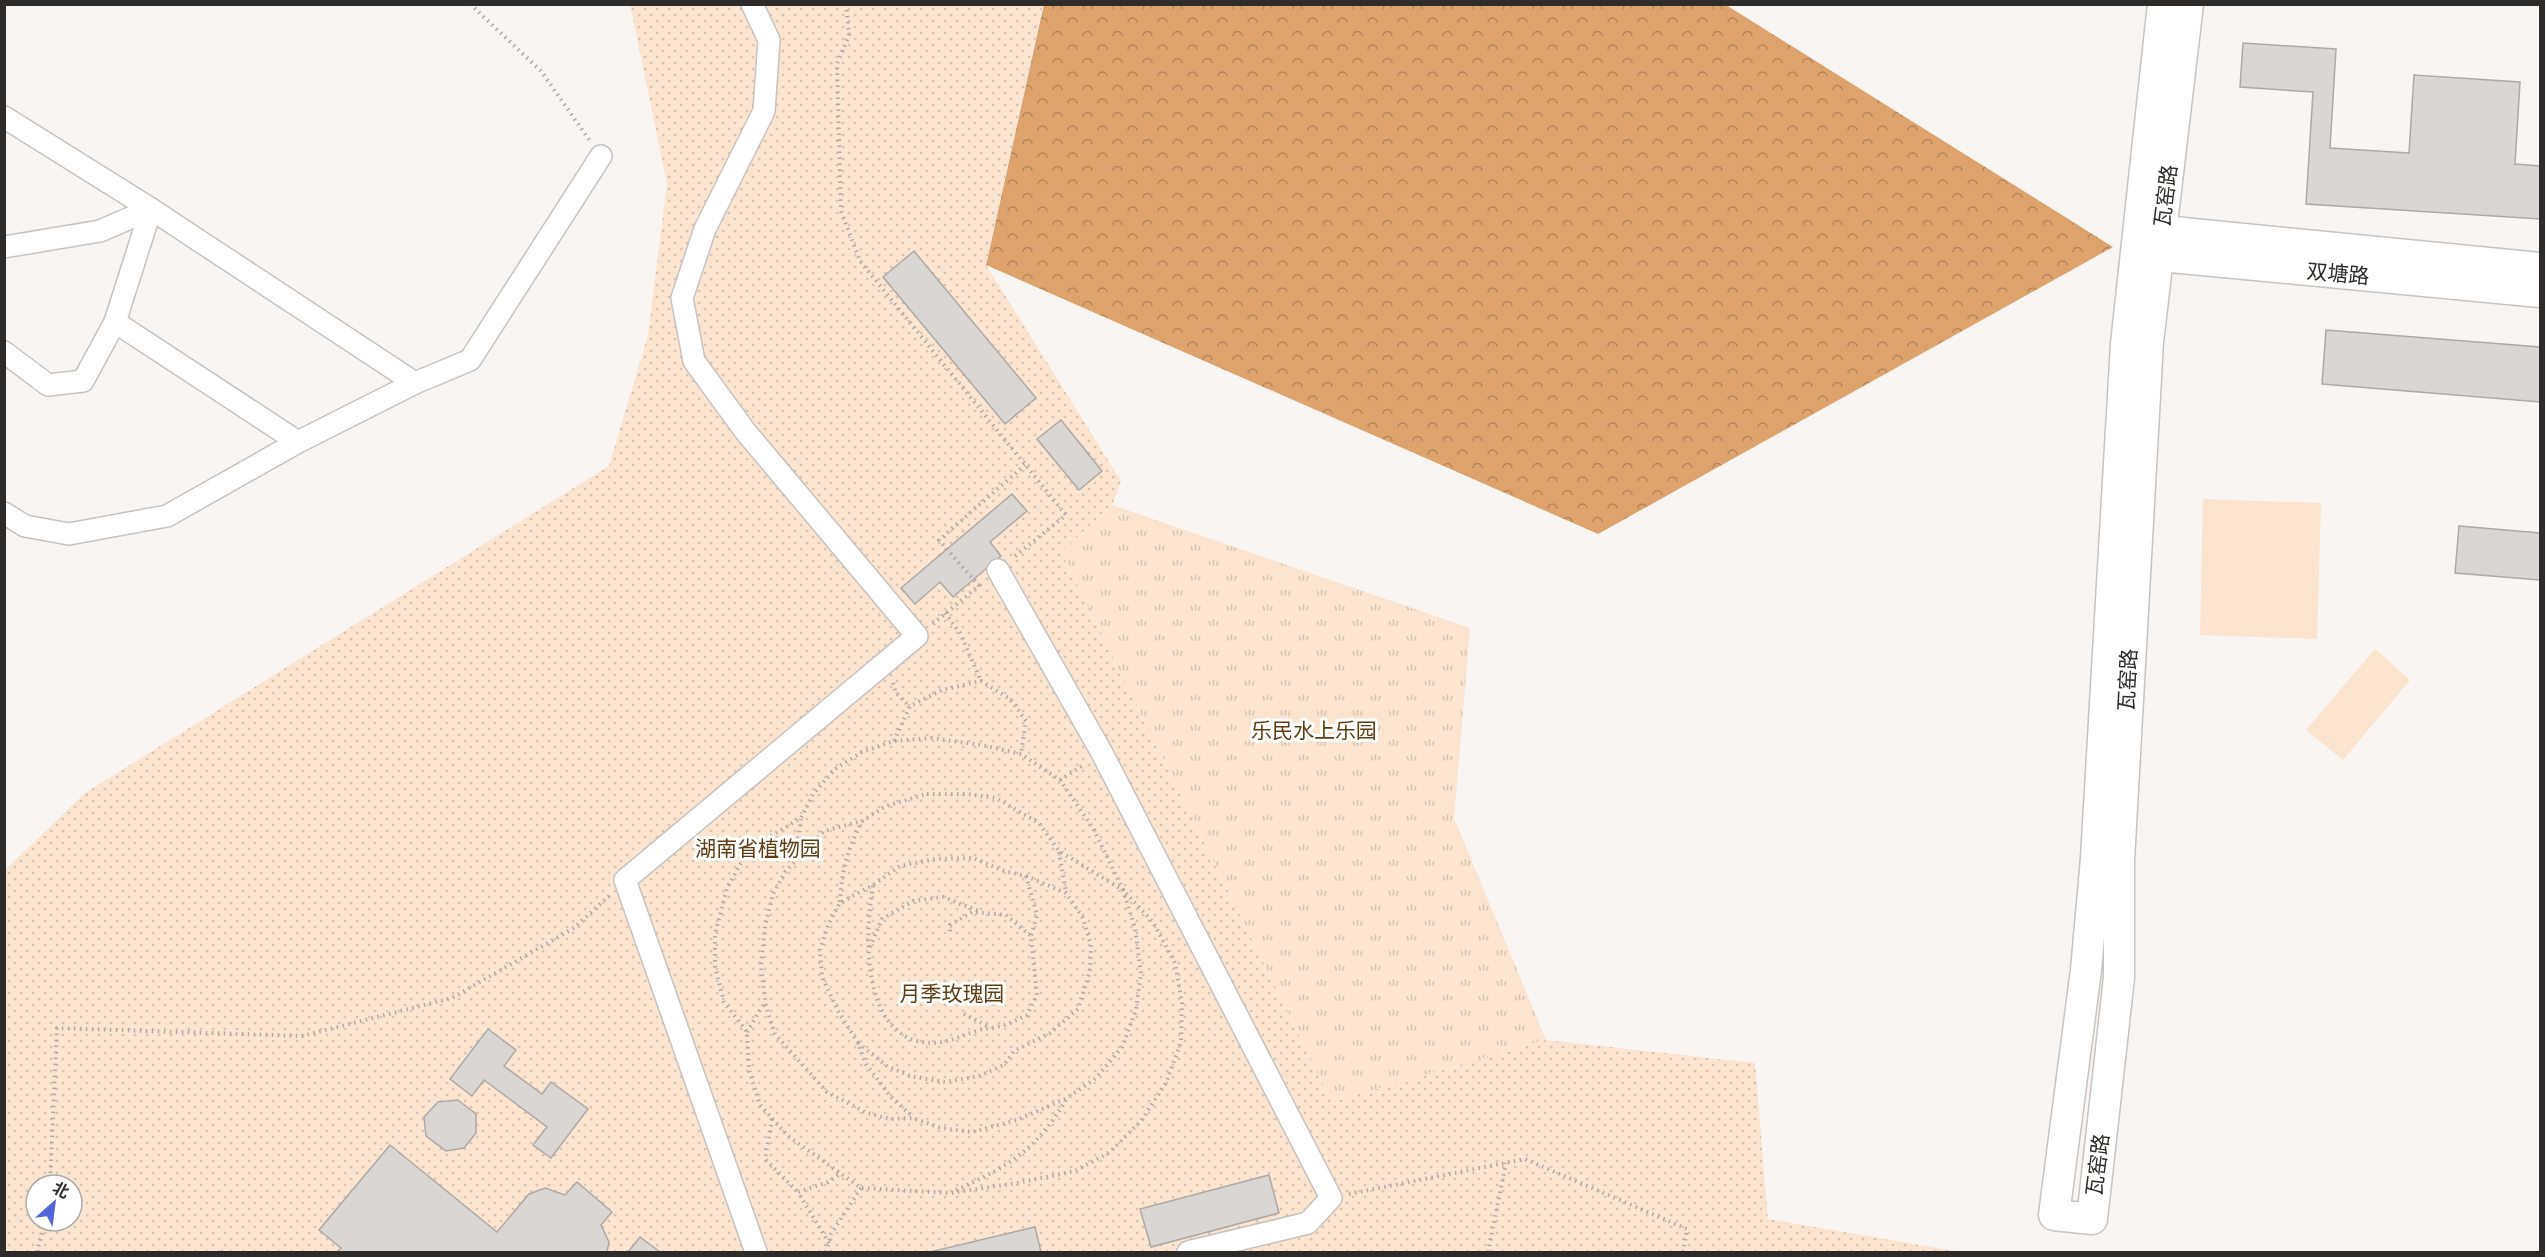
<svg xmlns="http://www.w3.org/2000/svg" width="2545" height="1257" viewBox="0 0 2545 1257" font-family="Arial,'Noto Sans SC',sans-serif">
<defs>
<pattern id="forest-crowns" width="20" height="18" patternUnits="userSpaceOnUse" patternTransform="scale(1.5)"><rect width="20" height="18" fill="#dea36d"/><path d="M2 6a3 3 0 1 1 6 0M12 15a3 3 0 1 1 6 0" fill="none" stroke="#b4855a"/></pattern>
<pattern id="park-tufts" width="24" height="20" patternUnits="userSpaceOnUse" patternTransform="scale(1.5)"><rect width="24" height="20" fill="#fbe4d0"/><path d="M3 7l-1-3M5 7V3M7 7l1-3M15 17l-1-3M17 17v-4M19 17l1-3" fill="none" stroke="#d7c4b3"/></pattern>
<pattern id="garden-dots" width="8" height="8" patternUnits="userSpaceOnUse" patternTransform="scale(1.5)"><rect width="8" height="8" fill="#fbe4d0"/><path d="M2 2h.1M6 6h.1" fill="none" stroke="#d7c4b3" stroke-width="1.8" stroke-linecap="round"/></pattern>
</defs>
<rect width="100%" height="100%" fill="#f9f5f2"/>
<g fill="#fbe4d0">
<path d="M2203,499L2321,503L2317,639L2200,635Z"/>
<path d="M2375,649L2410,680L2343,760L2306,730Z"/>
</g>
<path fill="url(#forest-crowns)" d="M1044,4L1726,5L2113,247L1598,534L986,265Z"/>
<path fill="url(#park-tufts)" d="M1112,505L1470,628L1454,818L1546,1040L1332,1102L1061,552Z"/>
<path fill="url(#garden-dots)" fill-rule="evenodd" d="M630,4L1043,5L986,265L1121,481L1112,505L1061,552L1332,1102L1546,1040L1755,1063L1768,1219L1961,1252H5V870L85,793L609,466L648,335L667,184ZM36,1185H72V1221H36Z"/>
<g fill="#d9d6d3" stroke="#adaaa7" stroke-width="1.5">
<path d="M2243,43L2336,49L2330,148L2409,153L2414,75L2520,82L2515,164L2540,166V219L2306,204L2313,92L2240,87Z"/>
<path d="M914,251L1036,398L1005,424L883,277Z"/>
<path d="M2326,330L2540,347V402L2322,384Z"/>
<path d="M1061,420L1102,471L1079,490L1037,439Z"/>
<path d="M1012,494L1027,511L990,542L1001,556L953,597L940,582L915,604L901,588Z"/>
<path d="M2459,526L2540,533V580L2455,573Z"/>
<path d="M488,1029L516,1050L504,1066L542,1094L551,1082L588,1109L551,1158L533,1145L547,1127L484,1080L472,1096L450,1079Z"/>
<path d="M458,1100L476,1114V1133L464,1148L446,1151L426,1136L424,1117L438,1102Z"/>
<path d="M390,1145L497,1232L529,1194L545,1188L565,1195L577,1182L612,1212L601,1225L609,1242L607,1252H337L341,1248L319,1230Z"/>
<path d="M1269,1175L1279,1213L1151,1247L1140,1209Z"/>
<path d="M1035,1227L1041,1252H930Z"/>
<path d="M640,1237L660,1252H628Z"/>
</g>
<g fill="none" stroke-linecap="round" stroke-linejoin="round">
<defs>
<g id="minor">
<path d="M752,4L769,40L764,111L705,229L682,298L694,361L745,431L917,636L625,880L756,1252"/>
<path d="M4,117L151,209L415,383"/>
<path d="M4,247L100,231L151,209L115,322L298,442"/>
<path d="M4,352L48,385L83,381L115,322"/>
<path d="M4,513L25,526L69,534L167,516L298,442L415,383L470,360L601,156"/>
<path d="M998,570L1102,753L1331,1198L1308,1223L1188,1252"/>
</g>
<g id="secondary">
<path d="M2163,4L2126,344L2096,858L2086,970L2054,1215L2092,1219L2119,978V861L2148,342L2188,4"/>
<path d="M2143,229L2540,268"/>
<path d="M2139,254L2540,292"/>
</g>
</defs>
<use href="#minor" stroke="#c6c3c0" stroke-width="24"/>
<use href="#secondary" stroke="#c6c3c0" stroke-width="33"/>
<g stroke="#adaaa8" stroke-width="4" stroke-dasharray="1.5 4.5" stroke-linecap="butt">
<path d="M470,4L541,71L590,141"/>
<path d="M846,4L849,35L837,64L841,211L860,261L1066,515L1014,557"/>
<path d="M979,586L939,540L1025,465"/>
<path d="M945,613L960,633L981,681"/>
<path d="M933,624L982,583"/>
<path d="M893,683L896,693L909,706"/>
<path d="M931,738L982,745L1021,754L1060,780L1093,828L1123,890L1153,922L1175,963L1182,1003L1181,1042L1166,1083L1141,1121L1110,1152L1075,1171L1017,1183L950,1193L861,1188L788,1136L760,1105L749,1070L747,1032L724,1002L715,966V934L727,888L741,863L761,842L801,818L813,794L835,769L862,752L894,741Z"/>
<path d="M894,741L910,706L942,690L981,681L1010,699L1026,721L1021,754"/>
<path d="M1060,780L1085,764"/>
<path d="M927,794H967L996,798L1039,823L1059,851L1123,890L1135,928L1141,973L1136,1010L1122,1047L1096,1078L1067,1098L1017,1120L972,1132L941,1128L913,1118L890,1119L867,1113L827,1092L775,1034L766,1007L761,967L765,926L773,894L785,872L824,831L862,821L886,806Z"/>
<path d="M1059,852L1066,892"/>
<path d="M796,856L801,819"/>
<path d="M1026,876L1037,915L1031,936"/>
<path d="M873,886C865,930 861,1026 917,1041C942,1047 957,1037 979,1030C985,1028 991,1029 997,1027C1008,1025 1018,1019 1027,1015L1037,995L1031,936L1006,915L972,912L950,925V935"/>
<path d="M840,902C842,869 847,851 862,821"/>
<path d="M870,947L882,919L913,901L943,897L979,911"/>
<path d="M964,1014L991,1028"/>
<path d="M747,1032L765,1002"/>
<path d="M858,1043L887,1066L910,1076L945,1082L979,1076L1004,1065L1014,1051L1050,1033L1078,1009L1090,971L1091,945L1083,918L1066,893L1026,876L1004,871L973,858L936,859L900,866L873,885L840,903L828,925L820,950L822,977L838,1011L858,1043L866,1064L891,1097L913,1117"/>
<path d="M772,1119L765,1159L798,1192"/>
<path d="M50,1185L57,1028L302,1036L452,998L574,928L610,895"/>
<path d="M956,1190C1008,1167 1036,1150 1066,1100"/>
<path d="M1349,1194L1525,1159L1687,1229L1683,1252"/>
<path d="M829,1243L798,1192L828,1182L840,1174"/>
<path d="M37,1252L45,1221"/>
<path d="M222,1252L226,1250V1252"/>
<path d="M826,1252L831,1234L861,1188"/>
<path d="M1488,1252L1506,1163"/>
</g>
<use href="#minor" stroke="#fff" stroke-width="21"/>
<use href="#secondary" stroke="#fff" stroke-width="30"/>
</g>
<g text-anchor="middle" stroke-width="6" stroke-linejoin="round" paint-order="stroke">
<g font-size="21" fill="#2d2c2b" stroke="#fff">
<text transform="translate(2166 196) rotate(-83)" y="7">瓦窑路</text>
<text transform="translate(2338 274) rotate(5)" y="7">双塘路</text>
<text transform="translate(2128 680) rotate(-87)" y="7">瓦窑路</text>
<text transform="translate(2098 1165) rotate(-83)" y="7">瓦窑路</text>
</g>
<g font-size="21" fill="#623b11" stroke="#fff">
<text x="1314" y="738">乐民水上乐园</text>
<text x="758" y="856">湖南省植物园</text>
<text x="952" y="1001">月季玫瑰园</text>
</g>
</g>
<rect width="2545" height="1257" fill="none" stroke="#2d2c2b" stroke-width="12"/>
<g transform="translate(54 1203) rotate(28)"><circle r="28" fill="#ffffff" stroke="#ababaa" stroke-width="1.5"/>
<path d="M0-4.5L10 22L0 15L-10 22Z" fill="#5464db"/>
<text y="-9" font-size="16" font-weight="bold" text-anchor="middle" fill="#2d2c2b">北</text>
</g>
</svg>
